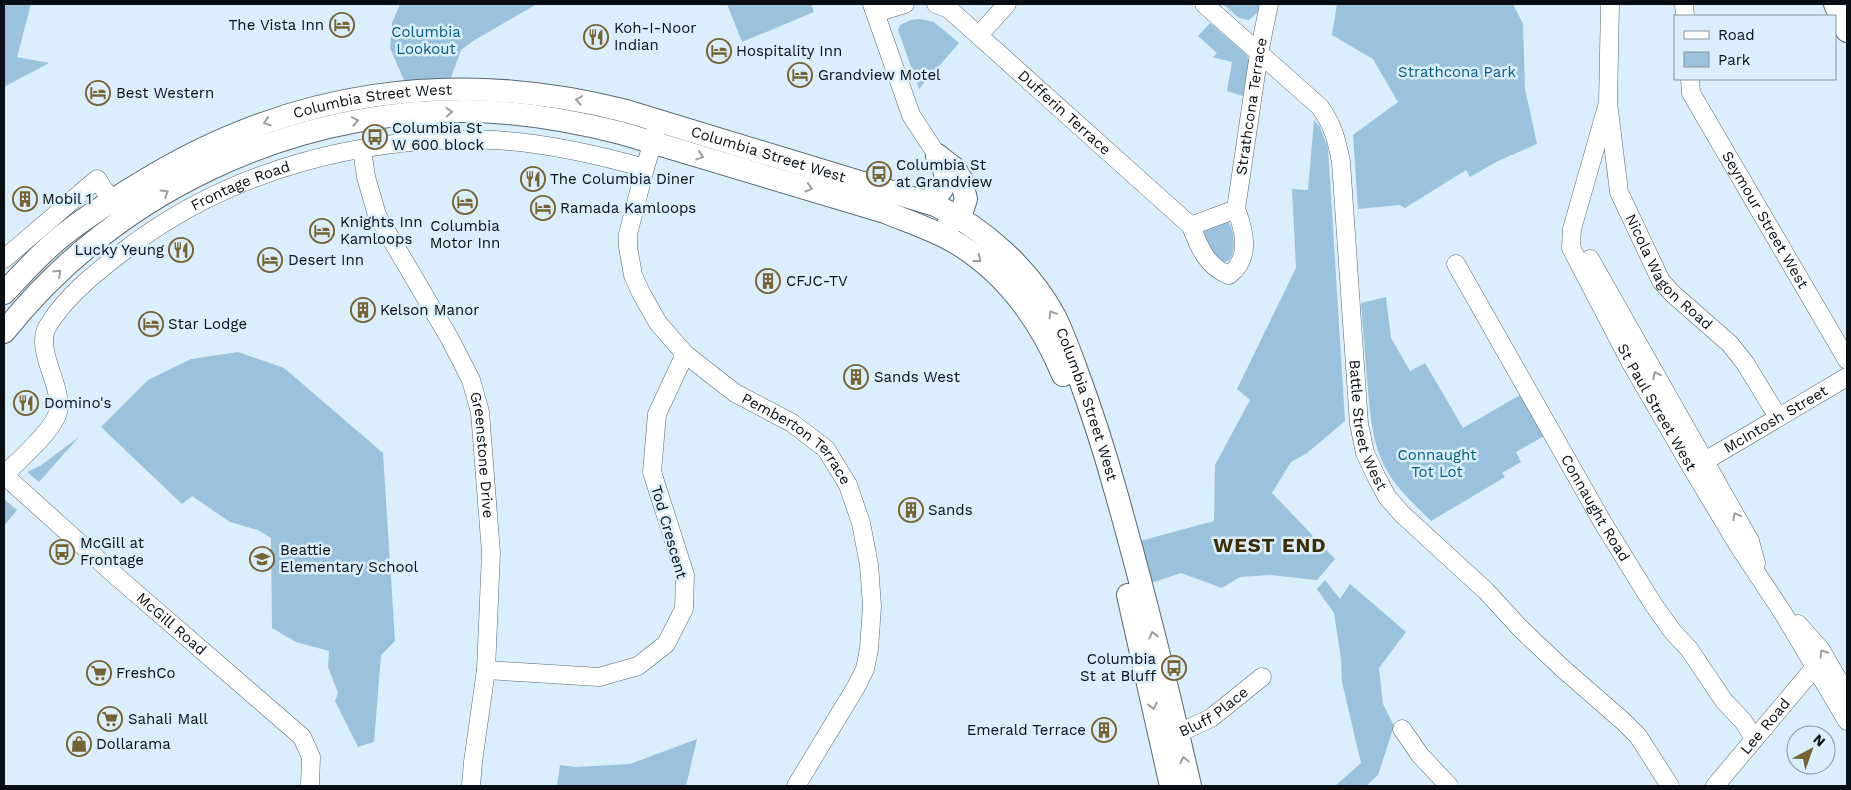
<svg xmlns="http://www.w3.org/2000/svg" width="1851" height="790" viewBox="0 0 1851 790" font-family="'Work Sans',sans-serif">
<rect width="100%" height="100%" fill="#daeefb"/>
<g fill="#9ac2dc">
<path d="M4,4H31L17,57L49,63L4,87Z"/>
<path d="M400,4H537L473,41L461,50L448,86L407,87L390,48L392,23Z"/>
<path d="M727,4H811L814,12L742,42Z"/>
<path d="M1223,4H1260L1258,12L1249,20L1239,18Z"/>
<path d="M1337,4H1513L1523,24L1525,89L1537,144L1496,162L1470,177L1466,170L1405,208L1400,205L1358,209L1353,135L1398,102L1373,59L1332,35Z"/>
<path d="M920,19L934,22L959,43L919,89L898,30L900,25L911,20Z"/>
<path d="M1210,23L1247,55C1252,67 1246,83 1243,96L1227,91L1232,62L1213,57L1217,53L1198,36Z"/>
<path d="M1314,120L1320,127L1328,148L1345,421L1307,453L1291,462L1272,493L1335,559L1317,580L1270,575L1240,577L1222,588L1181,573L1151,583L1140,541L1214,521L1215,465L1250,400L1237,389L1296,268L1292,189L1308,190Z"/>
<path d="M1228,222C1234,227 1236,252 1230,259C1228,261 1226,262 1222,262L1201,243L1205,231Z"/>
<path d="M1386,297L1391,338L1410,371L1425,363L1463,428L1520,395L1544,436L1516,452L1521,462L1502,473L1505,477L1431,521C1415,505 1397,489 1386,469C1371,442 1370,409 1367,379C1365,354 1363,328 1361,303Z"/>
<path d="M238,352L284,368L383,453L395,641L381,655L374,742L358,747L335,701L338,693L328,667L329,651L296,642L272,628L271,538L258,530L230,522L192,496L182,504L101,427L148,380L191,359Z"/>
<path d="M79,437L39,482L27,472L40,466Z"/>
<path d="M4,499L17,510L4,526Z"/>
<path d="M1325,580L1340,599L1350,584L1406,632L1379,668L1383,704L1394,726L1378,775L1366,786H1335L1361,763L1342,682L1341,659L1334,613L1317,589Z"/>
<path d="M697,739L686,786H557L560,765L575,767L630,764Z"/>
</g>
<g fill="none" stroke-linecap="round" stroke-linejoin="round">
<defs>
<g id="minor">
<path d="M872,4L911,115L937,155"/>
<path id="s1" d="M936,4L949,9L1191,226C1199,247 1207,267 1229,275C1251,259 1245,232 1236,209"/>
<path id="s2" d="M1204,4L1320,107C1333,125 1337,141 1341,162L1359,424L1365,453L1376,476L1387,497L1402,514L1486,591L1521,629L1561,667L1624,722L1638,736L1670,786"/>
<path id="s3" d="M1610,4L1608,103L1572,229L1571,248L1632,365L1693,470L1738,545L1783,613L1847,721"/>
<path d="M1684,4L1685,16"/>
<path d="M876,13L905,4"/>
<path d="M979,35L1007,4"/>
<path id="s4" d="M1690,79L1691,93L1847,360"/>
<path id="s5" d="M1609,110L1619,192L1661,281L1673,294L1730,344L1745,363L1778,417"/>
<path id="s6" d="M656,131L645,168L628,234V247L633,275L641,293L658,323L685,354L735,393L792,423L826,449L848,485L861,523L869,565L872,606L869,649L865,669L856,687L796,786"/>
<path id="s7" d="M362,149L366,177L377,215L450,339L471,380L480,412L491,553L486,670L473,762L471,786"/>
<path id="s8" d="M1191,226L1236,209L1259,53L1269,4"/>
<path d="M4,259L97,179L119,212"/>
<path d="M1590,259L1750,541L1756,563"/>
<path id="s9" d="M1456,264L1603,523L1653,604L1673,632L1689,649L1724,701L1743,721L1754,738"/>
<path id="s10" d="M1705,461L1847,377"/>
<path id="s11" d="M4,475C17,462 54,430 58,412C64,386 32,348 49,324C69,292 103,267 133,244C236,168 366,135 494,140C545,143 595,154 645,168"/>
<path id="s12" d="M4,475L115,575L302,737L311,757L310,786"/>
<path d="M1798,624L1821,650L1847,695"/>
<path d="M486,670L599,677L638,666L666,644L684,609L685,575L652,472L657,414L685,354"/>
<path d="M1402,729L1420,755L1449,786"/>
<path id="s13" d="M1166,739L1211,718L1262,677"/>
<path id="s14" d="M1715,786L1815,667"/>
</g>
<g id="major">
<path d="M1835,4L1847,31"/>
<path d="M937,155L954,168L961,179L966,199L960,217L948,225"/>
<path d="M924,201C949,193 950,175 937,155"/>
<path id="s15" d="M4,293C21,275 38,256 57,240C82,219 111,201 139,184C290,90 454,67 626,111L935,205C984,228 1030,270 1055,317C1063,333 1069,350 1075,366C1091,409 1105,452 1117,496C1144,592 1168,689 1190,786"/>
<path d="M4,332C116,192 285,112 464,111C517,111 569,120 621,133L885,212C909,222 935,230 958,244C1008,275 1041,322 1063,375"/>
<path d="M1128,595L1171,786"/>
</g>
</defs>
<use href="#minor" stroke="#576974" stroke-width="19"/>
<use href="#major" stroke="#576974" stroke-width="24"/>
<use href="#minor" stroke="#fff" stroke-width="18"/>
<use href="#major" stroke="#fff" stroke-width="22"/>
</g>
<defs><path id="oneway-chevron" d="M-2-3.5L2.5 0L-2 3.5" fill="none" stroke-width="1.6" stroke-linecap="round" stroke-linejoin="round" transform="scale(1.25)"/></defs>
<g stroke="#9c9fa1">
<use href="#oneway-chevron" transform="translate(579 100) rotate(-171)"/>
<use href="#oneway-chevron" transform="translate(449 112) rotate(-2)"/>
<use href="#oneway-chevron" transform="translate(355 121) rotate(-11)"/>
<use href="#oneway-chevron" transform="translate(267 122) rotate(162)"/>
<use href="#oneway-chevron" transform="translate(700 156) rotate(17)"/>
<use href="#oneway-chevron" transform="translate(809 188) rotate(17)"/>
<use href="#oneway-chevron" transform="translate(165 193) rotate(-32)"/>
<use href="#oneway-chevron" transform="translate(978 259) rotate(38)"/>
<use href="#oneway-chevron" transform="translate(58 273) rotate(-43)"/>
<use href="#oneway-chevron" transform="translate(1052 314) rotate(-121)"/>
<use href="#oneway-chevron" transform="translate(1656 375) rotate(-119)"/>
<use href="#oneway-chevron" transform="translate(1736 516) rotate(-119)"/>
<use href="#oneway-chevron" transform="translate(1153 635) rotate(-104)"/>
<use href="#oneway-chevron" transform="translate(1823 653) rotate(-123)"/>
<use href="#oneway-chevron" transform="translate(1153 706) rotate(77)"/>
<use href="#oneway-chevron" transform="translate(1184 760) rotate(-103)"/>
</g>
<defs>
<symbol id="hotel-ring" viewBox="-11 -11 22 22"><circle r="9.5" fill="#daeefb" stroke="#776231" stroke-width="1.5"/><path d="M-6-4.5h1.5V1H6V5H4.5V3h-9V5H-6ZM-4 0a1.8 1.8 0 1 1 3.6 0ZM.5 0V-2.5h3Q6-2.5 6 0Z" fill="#776231"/></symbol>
<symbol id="restaurant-ring" viewBox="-11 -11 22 22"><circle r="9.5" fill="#daeefb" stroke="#776231" stroke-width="1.5"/><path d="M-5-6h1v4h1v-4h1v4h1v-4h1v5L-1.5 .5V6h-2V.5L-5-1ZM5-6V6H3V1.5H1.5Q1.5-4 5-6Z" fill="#776231"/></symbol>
<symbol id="bus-ring" viewBox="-11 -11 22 22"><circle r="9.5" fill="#daeefb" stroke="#776231" stroke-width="1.5"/><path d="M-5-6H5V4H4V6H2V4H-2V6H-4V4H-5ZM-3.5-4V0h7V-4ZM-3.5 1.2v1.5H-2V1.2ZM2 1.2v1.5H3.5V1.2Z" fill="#776231"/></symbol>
<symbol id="building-ring" viewBox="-11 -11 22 22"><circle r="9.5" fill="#daeefb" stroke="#776231" stroke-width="1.5"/><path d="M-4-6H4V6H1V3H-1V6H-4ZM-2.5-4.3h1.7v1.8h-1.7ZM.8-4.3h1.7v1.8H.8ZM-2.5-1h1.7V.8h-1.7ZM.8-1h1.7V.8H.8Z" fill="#776231"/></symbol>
<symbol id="school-ring" viewBox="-11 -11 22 22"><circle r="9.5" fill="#daeefb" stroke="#776231" stroke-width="1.5"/><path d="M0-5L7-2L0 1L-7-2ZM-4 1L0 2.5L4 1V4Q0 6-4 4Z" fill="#776231"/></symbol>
<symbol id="supermarket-ring" viewBox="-11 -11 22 22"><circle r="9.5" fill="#daeefb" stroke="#776231" stroke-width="1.5"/><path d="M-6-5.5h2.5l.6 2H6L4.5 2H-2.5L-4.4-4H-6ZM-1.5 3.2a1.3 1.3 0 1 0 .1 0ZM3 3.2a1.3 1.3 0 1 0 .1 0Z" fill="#776231"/></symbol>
<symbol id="shop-ring" viewBox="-11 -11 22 22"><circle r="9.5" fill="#daeefb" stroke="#776231" stroke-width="1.5"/><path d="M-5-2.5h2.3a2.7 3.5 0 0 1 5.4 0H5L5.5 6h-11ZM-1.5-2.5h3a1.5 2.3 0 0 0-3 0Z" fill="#776231"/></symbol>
</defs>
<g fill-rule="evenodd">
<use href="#hotel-ring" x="328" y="11" width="28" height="28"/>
<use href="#restaurant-ring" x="582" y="23" width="28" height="28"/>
<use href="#hotel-ring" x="705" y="37" width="28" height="28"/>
<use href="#hotel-ring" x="786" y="61" width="28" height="28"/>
<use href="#hotel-ring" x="84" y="79" width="28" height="28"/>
<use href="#bus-ring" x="361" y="123" width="28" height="28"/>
<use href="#bus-ring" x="865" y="160" width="28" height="28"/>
<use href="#restaurant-ring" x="519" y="165" width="28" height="28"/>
<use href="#building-ring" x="11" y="185" width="28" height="28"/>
<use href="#hotel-ring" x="451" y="188" width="28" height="28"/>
<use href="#hotel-ring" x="529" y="194" width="28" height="28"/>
<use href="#hotel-ring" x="308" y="217" width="28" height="28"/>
<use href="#restaurant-ring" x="167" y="236" width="28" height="28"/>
<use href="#hotel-ring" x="256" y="246" width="28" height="28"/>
<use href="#building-ring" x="754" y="267" width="28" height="28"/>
<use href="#building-ring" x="349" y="296" width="28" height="28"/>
<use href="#hotel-ring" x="137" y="310" width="28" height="28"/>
<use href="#building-ring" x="842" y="363" width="28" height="28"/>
<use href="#restaurant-ring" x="12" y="389" width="28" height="28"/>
<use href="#building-ring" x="897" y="496" width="28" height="28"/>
<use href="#bus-ring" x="48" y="538" width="28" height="28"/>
<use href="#school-ring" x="248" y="545" width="28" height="28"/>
<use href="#bus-ring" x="1160" y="654" width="28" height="28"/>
<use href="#supermarket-ring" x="85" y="659" width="28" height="28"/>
<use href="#supermarket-ring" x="96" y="705" width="28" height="28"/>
<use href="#building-ring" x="1090" y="716" width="28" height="28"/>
<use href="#shop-ring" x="65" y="730" width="28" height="28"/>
</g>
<g text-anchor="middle" stroke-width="5" stroke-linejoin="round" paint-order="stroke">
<g font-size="15" fill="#080e13" stroke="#daeefb" text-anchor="start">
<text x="324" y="30" text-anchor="end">The Vista Inn</text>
<text x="614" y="33">Koh-I-Noor<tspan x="614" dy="17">Indian</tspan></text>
<text x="736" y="56">Hospitality Inn</text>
<text x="818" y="80">Grandview Motel</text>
<text x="116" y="98">Best Western</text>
<text x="392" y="133">Columbia St<tspan x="392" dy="17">W 600 block</tspan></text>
<text x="896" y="170">Columbia St<tspan x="896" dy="17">at Grandview</tspan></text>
<text x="550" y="184">The Columbia Diner</text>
<text x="42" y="204">Mobil 1</text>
<text x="560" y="213">Ramada Kamloops</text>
<text x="340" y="227">Knights Inn<tspan x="340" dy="17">Kamloops</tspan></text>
<text x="465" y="231" text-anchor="middle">Columbia<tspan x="465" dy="17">Motor Inn</tspan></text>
<text x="164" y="255" text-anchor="end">Lucky Yeung</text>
<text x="288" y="265">Desert Inn</text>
<text x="786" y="286">CFJC-TV</text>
<text x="380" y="315">Kelson Manor</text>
<text x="168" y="329">Star Lodge</text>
<text x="874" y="382">Sands West</text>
<text x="44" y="408">Domino's</text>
<text x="928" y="515">Sands</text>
<text x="80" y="548">McGill at<tspan x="80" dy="17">Frontage</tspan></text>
<text x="280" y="555">Beattie<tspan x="280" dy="17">Elementary School</tspan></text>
<text x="1156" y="664" text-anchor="end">Columbia<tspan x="1156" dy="17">St at Bluff</tspan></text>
<text x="116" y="678">FreshCo</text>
<text x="128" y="724">Sahali Mall</text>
<text x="1086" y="735" text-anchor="end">Emerald Terrace</text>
<text x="96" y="749">Dollarama</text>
</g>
<g font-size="15" fill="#065a81" stroke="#daeefb">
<text x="426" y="37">Columbia<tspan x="426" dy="17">Lookout</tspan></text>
<text x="1457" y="77">Strathcona Park</text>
<text x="1437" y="460">Connaught<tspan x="1437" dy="17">Tot Lot</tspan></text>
</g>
<g font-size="15" fill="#080e13" stroke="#daeefb">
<text dy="5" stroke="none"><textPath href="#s15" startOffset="425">Columbia Street West</textPath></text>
<text dy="5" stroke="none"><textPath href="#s8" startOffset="152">Strathcona Terrace</textPath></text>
<text dy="5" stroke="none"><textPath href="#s1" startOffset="169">Dufferin Terrace</textPath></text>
<text dy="5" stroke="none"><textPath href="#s15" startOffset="830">Columbia Street West</textPath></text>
<text dy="5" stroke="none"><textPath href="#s11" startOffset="414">Frontage Road</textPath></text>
<text dy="5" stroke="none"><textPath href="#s4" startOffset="161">Seymour Street West</textPath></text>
<text dy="5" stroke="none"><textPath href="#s5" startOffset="178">Nicola Wagon Road</textPath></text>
<text dy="5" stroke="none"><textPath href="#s15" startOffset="1264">Columbia Street West</textPath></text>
<text dy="5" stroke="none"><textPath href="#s3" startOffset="430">St Paul Street West</textPath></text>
<text dy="5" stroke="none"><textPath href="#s10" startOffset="82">McIntosh Street</textPath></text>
<text dy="5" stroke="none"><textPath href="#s2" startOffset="480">Battle Street West</textPath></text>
<text dy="5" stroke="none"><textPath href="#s6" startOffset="385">Pemberton Terrace</textPath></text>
<text dy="5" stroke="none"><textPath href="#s7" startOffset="334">Greenstone Drive</textPath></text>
<text dy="5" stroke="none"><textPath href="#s9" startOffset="281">Connaught Road</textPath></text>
<text transform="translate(669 532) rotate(74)" y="5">Tod Crescent</text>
<text dy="5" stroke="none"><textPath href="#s12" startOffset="224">McGill Road</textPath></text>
<text dy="5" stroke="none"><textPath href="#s13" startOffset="55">Bluff Place</textPath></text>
<text dy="5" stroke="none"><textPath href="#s14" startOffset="78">Lee Road</textPath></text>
</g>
<g font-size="20" font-weight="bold" letter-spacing="1" fill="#3c2d03" stroke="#daeefb">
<text x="1270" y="552">WEST END</text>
</g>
</g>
<rect width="1851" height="790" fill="none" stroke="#080e13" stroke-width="10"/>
<rect x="1674" y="15" width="162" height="65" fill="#daeefb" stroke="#86949e"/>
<rect x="1684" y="31" width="25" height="8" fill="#ffffff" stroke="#86949e"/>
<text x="1718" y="40" font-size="15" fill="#080e13">Road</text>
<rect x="1684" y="52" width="25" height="15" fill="#9ac2dc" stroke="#86949e"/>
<text x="1718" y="65" font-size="15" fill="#080e13">Park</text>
<g transform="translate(1811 750) rotate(41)"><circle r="24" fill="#daeefb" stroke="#86949e"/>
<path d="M0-4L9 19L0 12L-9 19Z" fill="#776231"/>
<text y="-8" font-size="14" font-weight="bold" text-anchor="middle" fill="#080e13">N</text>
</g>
</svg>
